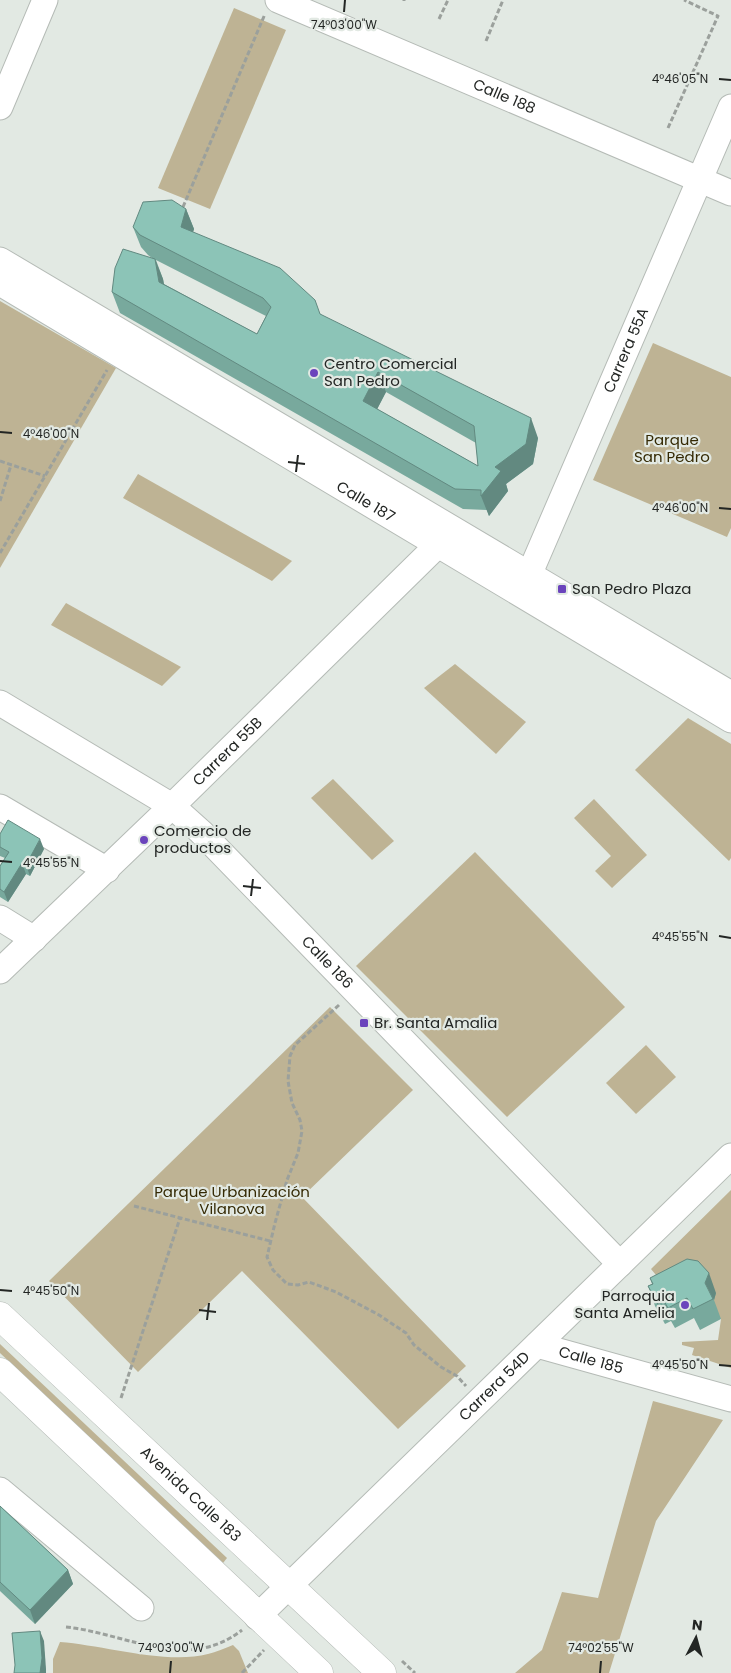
<svg xmlns="http://www.w3.org/2000/svg" width="731" height="1673" viewBox="0 0 731 1673" font-family="Poppins,sans-serif">
<rect width="100%" height="100%" fill="#e2e9e3"/>
<g fill="#beb394">
<path d="M234,8L286,30L210,209L158,188Z"/>
<path d="M0,301L116,368L0,568Z"/>
<path d="M653,343L731,377V528L727,537L593,480Z"/>
<path d="M138,474L292,561L272,581L123,498Z"/>
<path d="M66,603L181,667L162,686L51,625Z"/>
<path d="M455,664L526,722L496,754L424,688Z"/>
<path d="M688,718L731,744V858L729,861L635,770Z"/>
<path d="M333,779L394,841L372,860L311,798Z"/>
<path d="M594,799L647,855L612,888L595,871L611,856L574,818Z"/>
<path d="M475,852L625,1007L507,1117L356,966Z"/>
<path d="M330,1007L413,1090L302,1197L466,1366L398,1429L242,1271L138,1372L49,1281Z"/>
<path d="M646,1045L676,1077L636,1114L606,1083Z"/>
<path d="M731,1190V1368L692,1355L694,1348L682,1345V1342L718,1340L721,1319L670,1292L651,1269Z"/>
<path d="M0,1344L227,1558L223,1563L0,1353Z"/>
<path d="M653,1401L723,1420L656,1521L609,1673H515L542,1650L562,1592L598,1598Z"/>
<path d="M60,1642C103,1645 166,1665 208,1654C216,1652 225,1648 233,1645L239,1651L248,1673H53V1659Z"/>
</g>
<g fill="none" stroke-linecap="round" stroke-linejoin="round">
<defs>
<g id="minor">
<path id="s1" d="M278,0L731,193"/>
<path d="M0,107L45,0"/>
<path d="M0,260L731,694"/>
<path id="s2" d="M0,283L731,720"/>
<path id="s3" d="M523,589L731,107"/>
<path id="s4" d="M0,703L172,806L201,832L620,1264"/>
<path d="M0,807L107,870"/>
<path d="M0,918L34,939"/>
<path id="s5" d="M0,971L172,806L451,532"/>
<path id="s6" d="M537,1345L731,1399"/>
<path d="M0,1490L141,1608"/>
<path id="s7" d="M257,1617L731,1156"/>
</g>
<g id="major">
<path id="s8" d="M0,1316L382,1673"/>
<path d="M0,1372L319,1673"/>
</g>
</defs>
<use href="#minor" stroke="#b5bbb6" stroke-width="27"/>
<use href="#major" stroke="#b5bbb6" stroke-width="29"/>
<g stroke="#9ba09c" stroke-width="3" stroke-dasharray="5 2.5" stroke-linecap="butt">
<path d="M404,1V0"/>
<path d="M439,19L448,0"/>
<path d="M486,41L503,0"/>
<path d="M668,128L718,16L684,0"/>
<path d="M183,207L265,14"/>
<path d="M0,461L45,476"/>
<path d="M0,501L11,465"/>
<path d="M0,553L107,370"/>
<path d="M339,1005L295,1045L290,1056L288,1081L292,1103L300,1120L302,1131L298,1153L287,1180L275,1223L267,1257L273,1270L287,1284L298,1285L309,1282L336,1292L379,1315L406,1333L414,1345L441,1367L457,1376L466,1386"/>
<path d="M134,1206L270,1241"/>
<path d="M121,1398L180,1218"/>
<path d="M66,1627C125,1633 188,1673 242,1630"/>
<path d="M402,1661L415,1673"/>
<path d="M242,1673L264,1650"/>
</g>
<use href="#minor" stroke="#fff" stroke-width="25"/>
<use href="#major" stroke="#fff" stroke-width="28"/>
</g>
<g fill="#78a99d" fill-rule="evenodd">
<path d="M186,209L194,229L193,232L320,314L538,438L533,464L506,484L508,491L489,516L487,510L463,509L120,313L112,292L152,258L148,255L141,247L133,227ZM156,260L266,316L257,334L164,284L163,279ZM386,392L476,443L478,466L377,409Z"/>
<path d="M0,834L44,849L30,876L26,874L8,902L0,897V866L5,858L0,856Z"/>
<path d="M650,1278L716,1293L714,1300L721,1319L700,1330L694,1318L675,1328L671,1321L665,1324L655,1306L648,1286L652,1284Z"/>
<path d="M0,1506L68,1570L73,1584L35,1624L0,1591Z"/>
</g>
<g fill="#628980">
<path d="M186,209L194,229L188,247L181,227Z"/>
<path d="M155,259L163,279L167,302L159,282Z"/>
<path d="M378,372L386,392L371,421L363,401Z"/>
<path d="M531,418L538,438L533,464L506,484L508,491L489,516L481,496L495,467Z"/>
<path d="M40,839L44,849L30,876L26,865Z"/>
<path d="M22,863L26,874L8,902L4,892Z"/>
<path d="M709,1273L716,1293L714,1300L705,1283Z"/>
<path d="M68,1570L73,1584L35,1624L30,1610Z"/>
<path d="M40,1631L44,1641L46,1669V1673H40Z"/>
</g>
<g fill="#8cc4b7" stroke="#628980" fill-rule="evenodd">
<path d="M172,200L186,209L181,227L280,268L315,300L320,314L531,418L526,444L495,467L501,471L481,496V490L455,489L112,292L115,268L123,249L155,259L159,282L257,334L271,307L263,298L140,235L133,227L143,202ZM378,372L474,426L478,466L363,401Z"/>
<path d="M8,820L40,839L26,865L22,863L4,892L0,889V866L9,852L0,847V834Z"/>
<path d="M687,1259L698,1261L709,1273L705,1283L713,1299L693,1309L687,1298L668,1308L664,1301L658,1304L648,1286L653,1284L650,1278Z"/>
<path d="M0,1506L68,1570L30,1610L0,1582Z"/>
<path d="M40,1631L42,1658L40,1673H14L15,1665L12,1633Z"/>
</g>
<path fill="none" stroke="#232624" stroke-width="2" d="M344,12L345,0M719,79L731,80M0,432L12,433M288,462L305,464M296,472L298,455M719,508L731,509M0,861L12,862M243,886L261,888M251,896L253,879M719,936L731,938M0,1290L12,1291M199,1310L216,1312M207,1320L209,1303M719,1365L731,1366M170,1673L171,1661M600,1673L601,1661"/>
<g fill="#6b44bc" stroke="#e2e9e3" stroke-width="2">
<circle cx="314" cy="373" r="5"/>
<rect x="557" y="584" width="10" height="10" rx="2.5"/>
<circle cx="144" cy="840" r="5"/>
<rect x="359" y="1018" width="10" height="10" rx="2.5"/>
<circle cx="685" cy="1305" r="5"/>
</g>
<g text-anchor="middle" stroke-width="4.5" stroke-linejoin="round" paint-order="stroke">
<g font-size="15" fill="#232624" stroke="#e2e9e3">
<text dy="5" stroke="none"><textPath href="#s1" startOffset="246">Calle 188</textPath></text>
<text dy="5" stroke="none"><textPath href="#s3" startOffset="260">Carrera 55A</textPath></text>
<text dy="5" stroke="none"><textPath href="#s2" startOffset="426">Calle 187</textPath></text>
<text dy="5" stroke="none"><textPath href="#s5" startOffset="316">Carrera 55B</textPath></text>
<text dy="5" stroke="none"><textPath href="#s4" startOffset="421">Calle 186</textPath></text>
<text dy="5" stroke="none"><textPath href="#s6" startOffset="56">Calle 185</textPath></text>
<text dy="5" stroke="none"><textPath href="#s7" startOffset="331">Carrera 54D</textPath></text>
<text dy="5" stroke="none"><textPath href="#s8" startOffset="261">Avenida Calle 183</textPath></text>
</g>
<g font-size="15" fill="#232624" stroke="#e2e9e3" text-anchor="start">
<text x="324" y="369">Centro Comercial<tspan x="324" dy="17">San Pedro</tspan></text>
<text x="572" y="594">San Pedro Plaza</text>
<text x="154" y="836">Comercio de<tspan x="154" dy="17">productos</tspan></text>
<text x="374" y="1028">Br. Santa Amalia</text>
<text x="675" y="1301" text-anchor="end">Parroquia<tspan x="675" dy="17">Santa Amelia</tspan></text>
</g>
<g font-size="15" fill="#352a04" stroke="#e2e9e3">
<text x="672" y="445">Parque<tspan x="672" dy="17">San Pedro</tspan></text>
<text x="232" y="1197">Parque Urbanización<tspan x="232" dy="17">Vilanova</tspan></text>
</g>
</g>
<g font-size="12" text-anchor="middle" fill="#232624" stroke="#e2e9e3" stroke-width="4.5" stroke-linejoin="round" paint-order="stroke">
<text x="344" y="29">74°03'00"W</text>
<text x="680" y="83">4°46'05"N</text>
<text x="51" y="438">4°46'00"N</text>
<text x="680" y="512">4°46'00"N</text>
<text x="51" y="867">4°45'55"N</text>
<text x="680" y="941">4°45'55"N</text>
<text x="51" y="1295">4°45'50"N</text>
<text x="680" y="1369">4°45'50"N</text>
<text x="171" y="1652">74°03'00"W</text>
<text x="601" y="1652">74°02'55"W</text>
</g>
<g transform="translate(696 1638) rotate(6)" stroke="#e2e9e3" stroke-width="4" paint-order="stroke">
<path d="M0-4L9 19L0 12L-9 19Z" fill="#232624"/>
<text y="-8" font-size="14" font-weight="bold" text-anchor="middle" fill="#232624">N</text>
</g>
</svg>
